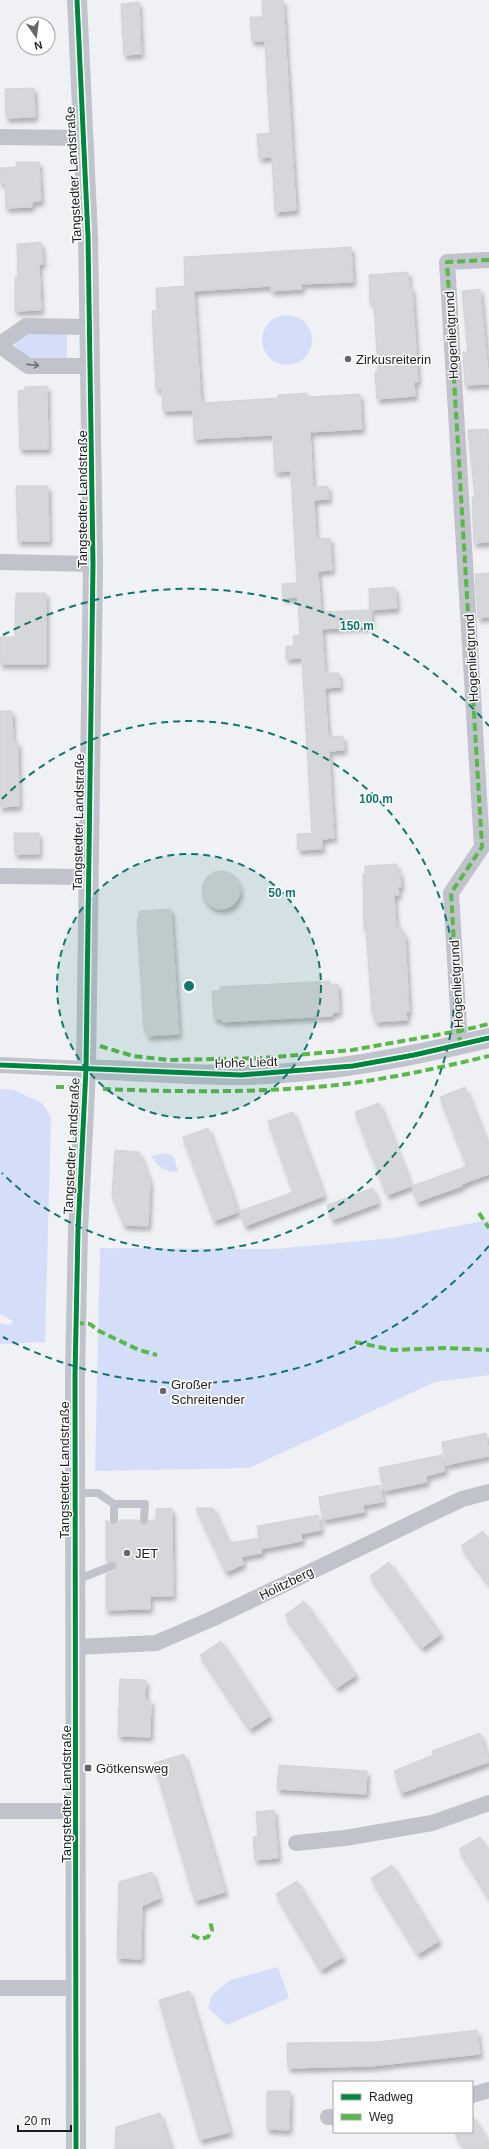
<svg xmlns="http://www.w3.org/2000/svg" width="489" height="2149" viewBox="0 0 489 2149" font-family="Arial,sans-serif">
<defs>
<filter id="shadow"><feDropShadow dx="2.5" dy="4.5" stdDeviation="2" flood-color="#0004"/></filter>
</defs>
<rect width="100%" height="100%" fill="#f0f1f5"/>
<g fill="#d4def9">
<circle cx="287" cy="340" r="25"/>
<path d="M67,330V362L30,361L14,345L26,331Z"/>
<path d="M0,1089L14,1090L42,1103L51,1117L45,1342L0,1344V1323L10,1325L13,1321L0,1314Z"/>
<path d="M166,1153L174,1157L178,1172C164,1171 158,1168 151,1156Z"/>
<path d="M489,1220V1375L435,1382L249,1468L95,1471L100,1248L274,1249L394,1238Z"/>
<path d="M278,1967L289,1998L227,2025L208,2008L212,1995L230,1980Z"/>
</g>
<g fill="#d6d7da" stroke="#d2d3d6" filter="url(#shadow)">
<path d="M262,0H283L296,210L275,212L272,157L259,158L257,134L270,133L265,41H252L250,17H263Z"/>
<path d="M139,2L141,54L124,55L121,4Z"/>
<path d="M34,88L35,117L6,118L5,89Z"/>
<path d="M16,162H39L41,201L32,202V207L6,208L5,183H0V168L16,167Z"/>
<path d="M41,242L43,264H39L41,310L15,311V277H18L17,244Z"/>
<path d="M351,247L353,282L301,284L302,289L271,291V286L194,291L201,403L278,398V395L307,393V397L360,394L362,429L310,432L313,487L328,486L329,499L314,500L316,539L330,538L332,570L318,571L321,612L370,610L369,589L395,587L397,608L371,610V626L322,629L325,673H339L340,687L325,688L328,737L343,736L344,750L329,751L334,838L322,839V849L298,850L297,834L312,833L302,658L286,659V646H294L293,636L300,635L298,597L283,598L282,584L297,583L291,471L275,472L273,435L194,439L193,410L163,411L162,389H156L152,311L157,310L156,288L185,286L184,257Z"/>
<path d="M408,272L409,288H412L418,382H414L415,396L377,399L375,372L378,371L374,303H370L369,275Z"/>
<path d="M480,289L489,384L465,385L463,352H468L462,291Z"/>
<path d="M47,386L48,449H20L18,391L25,390V387Z"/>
<path d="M488,429L489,542L474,543L472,497H475L468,430Z"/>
<path d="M16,486H48L49,541H18Z"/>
<path d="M489,573V617L478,618L475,574Z"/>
<path d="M16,593H46V664H0V637H15Z"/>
<path d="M0,711H12L13,742H18L19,806L0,807Z"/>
<path d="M14,833H39V854H15Z"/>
<path d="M397,864V872H400L401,887H398L399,895H394L396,927H401V934H405L409,1012H406L407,1020L375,1022L374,1014H372L366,929H364L363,874H365V866Z"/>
<circle cx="221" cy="890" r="19"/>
<path d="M171,909L179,1034L147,1036V1029H144L137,919H139V911Z"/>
<path d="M330,981V985L338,984L339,1012L332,1013V1016L222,1022L221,1019H214L212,991H220V987Z"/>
<path d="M465,1087L489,1148V1174L462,1184V1186L417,1202L412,1186L467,1166L440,1097Z"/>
<path d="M379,1103L411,1186L387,1195L355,1112Z"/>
<path d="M293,1112L324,1196L245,1226L240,1211L293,1192L268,1121Z"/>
<path d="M208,1128L238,1212L214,1221L183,1137Z"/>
<path d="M115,1150L139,1152L150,1182L148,1226L124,1225L112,1195Z"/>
<path d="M373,1188L378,1203L332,1220L327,1205Z"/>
<path d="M486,1433L489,1456L446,1465L442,1442Z"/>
<path d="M442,1455L445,1471L426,1476L427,1482L384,1491L379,1468Z"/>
<path d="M380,1485L383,1502L363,1505L364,1512L323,1520L319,1497Z"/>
<path d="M172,1508L173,1596H150V1609L106,1610V1574L114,1571L117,1566L113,1561L106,1562V1520L114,1525H117L120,1520H139L141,1524L144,1525L150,1520H156V1509Z"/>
<path d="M196,1508H213L229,1543L259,1538L262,1553L241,1557L244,1564L226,1572Z"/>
<path d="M318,1515L321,1530L301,1534L302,1541L261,1549L257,1526Z"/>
<path d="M483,1531L489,1540V1584L461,1546Z"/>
<path d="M389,1562L441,1634L422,1648L370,1576Z"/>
<path d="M304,1601L356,1675L337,1688L285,1615Z"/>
<path d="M221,1641L270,1716L250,1729L200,1655Z"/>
<path d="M120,1679L146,1680L145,1700H151L150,1737L118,1736Z"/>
<path d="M480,1733L489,1762L401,1793L394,1771L433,1755L432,1751Z"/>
<path d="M184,1754L225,1892L195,1901L154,1763Z"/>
<path d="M279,1765L367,1771L366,1794L277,1789Z"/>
<path d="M274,1810L278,1858L255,1860L253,1837L258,1836L256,1812Z"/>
<path d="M480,1837L489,1851V1898L459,1849Z"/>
<path d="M392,1865L439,1941L418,1954L371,1878Z"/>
<path d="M152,1872L160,1898L142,1906L141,1959L117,1958L119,1882Z"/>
<path d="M297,1881L343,1957L321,1970L276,1894Z"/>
<path d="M189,1991L230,2132L200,2140L159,2000Z"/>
<path d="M477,2030L480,2054L372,2066L288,2068L287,2043L377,2042Z"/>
<path d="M267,2091H290L289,2130L267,2129Z"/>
<path d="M160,2113L171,2149H115L116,2127Z"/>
<path d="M472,2115L489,2142V2149H465L454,2132H472Z"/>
</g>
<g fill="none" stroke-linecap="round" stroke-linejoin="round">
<g stroke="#c0c3cc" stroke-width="8">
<path d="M75,1493H98L114,1504H145L144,1520"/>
<path d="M114,1520V1504"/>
<path d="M76,1580L112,1566"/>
</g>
<g stroke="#c0c3cc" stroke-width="16">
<path d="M0,137L83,138"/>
<path d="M0,344L26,326L90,327"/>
<path d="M0,346L28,366H91"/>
<path d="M0,562L93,564"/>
<path d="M0,876L88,877"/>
<path d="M460,1045L451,893L482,847L447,262L489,260"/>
<path d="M0,1065L86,1069"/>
<path d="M77,1647L156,1643L214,1618L462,1499L489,1492"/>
<path d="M0,1811H77"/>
<path d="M296,1843L345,1838L432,1823L489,1803"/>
<path d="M0,1988H77"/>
<path d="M472,2095L489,2090"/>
<path d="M328,2117H334"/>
</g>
<g stroke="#c0c3cc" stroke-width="20">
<path d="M86,1069C137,1071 189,1075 241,1075C325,1074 408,1057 489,1038"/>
<path d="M76,2149L75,1376L78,1230L86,1069L93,564L88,236L77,0"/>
</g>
<g stroke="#58b947" stroke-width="4" stroke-dasharray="8 4" stroke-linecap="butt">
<path d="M460,1045L451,893L482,847L447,262L489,260"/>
<path d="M100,1046L133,1056L169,1060L264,1058L352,1050L459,1031L489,1024"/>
<path d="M56,1087H70"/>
<path d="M103,1089C181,1092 259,1093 337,1085C388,1079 439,1068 489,1056"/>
<path d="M479,1213L489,1228"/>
<path d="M76,1323L90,1324L99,1331L139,1350L157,1355"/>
<path d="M355,1342L393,1350L446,1348L489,1350"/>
<path d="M192,1935L200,1939L208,1937L212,1930L210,1921"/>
</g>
<defs>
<g id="cycleway">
<path d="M0,1065L241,1075L353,1066L414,1055L489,1038"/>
<path d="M76,2149L75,1376L78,1230L86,1069L93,564L88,236L77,0"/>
</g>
</defs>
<use href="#cycleway" stroke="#fff" stroke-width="8"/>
<use href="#cycleway" stroke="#00873e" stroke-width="5"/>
</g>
<defs><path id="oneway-shaft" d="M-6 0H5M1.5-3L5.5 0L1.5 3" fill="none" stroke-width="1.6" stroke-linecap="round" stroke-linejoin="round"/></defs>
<use stroke="#6e7075" href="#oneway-shaft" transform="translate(33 365) rotate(6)"/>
<circle cx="189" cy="986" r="132" fill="#0f766e" fill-opacity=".12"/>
<g fill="none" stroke="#0f766e" stroke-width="2" stroke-dasharray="7 5">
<circle cx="189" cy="986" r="132"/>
<path d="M2 799A265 265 0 1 1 2 1173"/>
<path d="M489 1246A397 397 0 0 1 3 1337M3 635A397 397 0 0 1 489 726"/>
</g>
<g fill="#666769" stroke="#fff" stroke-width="1.5">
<circle cx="348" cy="359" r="4"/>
<circle cx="163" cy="1391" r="4"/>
<circle cx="127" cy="1553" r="4"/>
<rect x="84" y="1764" width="8" height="8" rx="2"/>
</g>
<g text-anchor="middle" stroke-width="3" stroke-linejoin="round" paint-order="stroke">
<g font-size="13" fill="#1b1c1e" stroke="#fff">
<text transform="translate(73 175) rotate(-93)" y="5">Tangstedter Landstraße</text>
<text transform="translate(451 335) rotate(-93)" y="5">Hogenlietgrund</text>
<text transform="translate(82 499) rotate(-90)" y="5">Tangstedter Landstraße</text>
<text transform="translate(471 658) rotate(-93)" y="5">Hogenlietgrund</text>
<text transform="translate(78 822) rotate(-89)" y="5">Tangstedter Landstraße</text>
<text transform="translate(456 984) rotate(-93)" y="5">Hogenlietgrund</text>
<text transform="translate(246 1062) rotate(-2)" y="5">Hohe Liedt</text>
<text transform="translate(71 1146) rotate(-87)" y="5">Tangstedter Landstraße</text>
<text transform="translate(64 1470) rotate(-90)" y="5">Tangstedter Landstraße</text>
<text transform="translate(286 1583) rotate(-26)" y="5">Holitzberg</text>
<text transform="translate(66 1794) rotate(-90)" y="5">Tangstedter Landstraße</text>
</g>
<g font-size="13" fill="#1b1c1e" stroke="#fff" text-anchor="start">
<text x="356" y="364">Zirkusreiterin</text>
<text x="171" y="1389">Großer<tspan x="171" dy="15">Schreitender</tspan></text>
<text x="135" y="1558">JET</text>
<text x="96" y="1773">Götkensweg</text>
</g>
</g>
<circle cx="189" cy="986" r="6" fill="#0f766e" stroke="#fff" stroke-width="2"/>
<g font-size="12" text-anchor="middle" font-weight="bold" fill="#0f766e" stroke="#fff" stroke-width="3" stroke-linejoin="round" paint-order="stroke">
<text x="357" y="630">150 m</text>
<text x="376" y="803">100 m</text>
<text x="282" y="897">50 m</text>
</g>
<rect x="333" y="2081" width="140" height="52" fill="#ffffff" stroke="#a4a4a5"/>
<rect x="341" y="2094" width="20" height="6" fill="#00873e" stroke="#a4a4a5"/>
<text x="369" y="2101" font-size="12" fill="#1b1c1e">Radweg</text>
<rect x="341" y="2114" width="20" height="6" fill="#58b947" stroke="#a4a4a5"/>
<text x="369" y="2121" font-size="12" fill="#1b1c1e">Weg</text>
<g transform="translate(36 36) rotate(166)"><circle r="19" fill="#ffffff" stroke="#a4a4a5"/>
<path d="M0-3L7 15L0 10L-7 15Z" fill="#666769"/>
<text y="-6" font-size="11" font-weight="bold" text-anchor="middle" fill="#1b1c1e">N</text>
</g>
<path d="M18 2125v6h53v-6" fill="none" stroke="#1b1c1e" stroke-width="2"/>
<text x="24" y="2125" font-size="12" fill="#1b1c1e" stroke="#ffffff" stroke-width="3" paint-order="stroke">20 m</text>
</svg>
